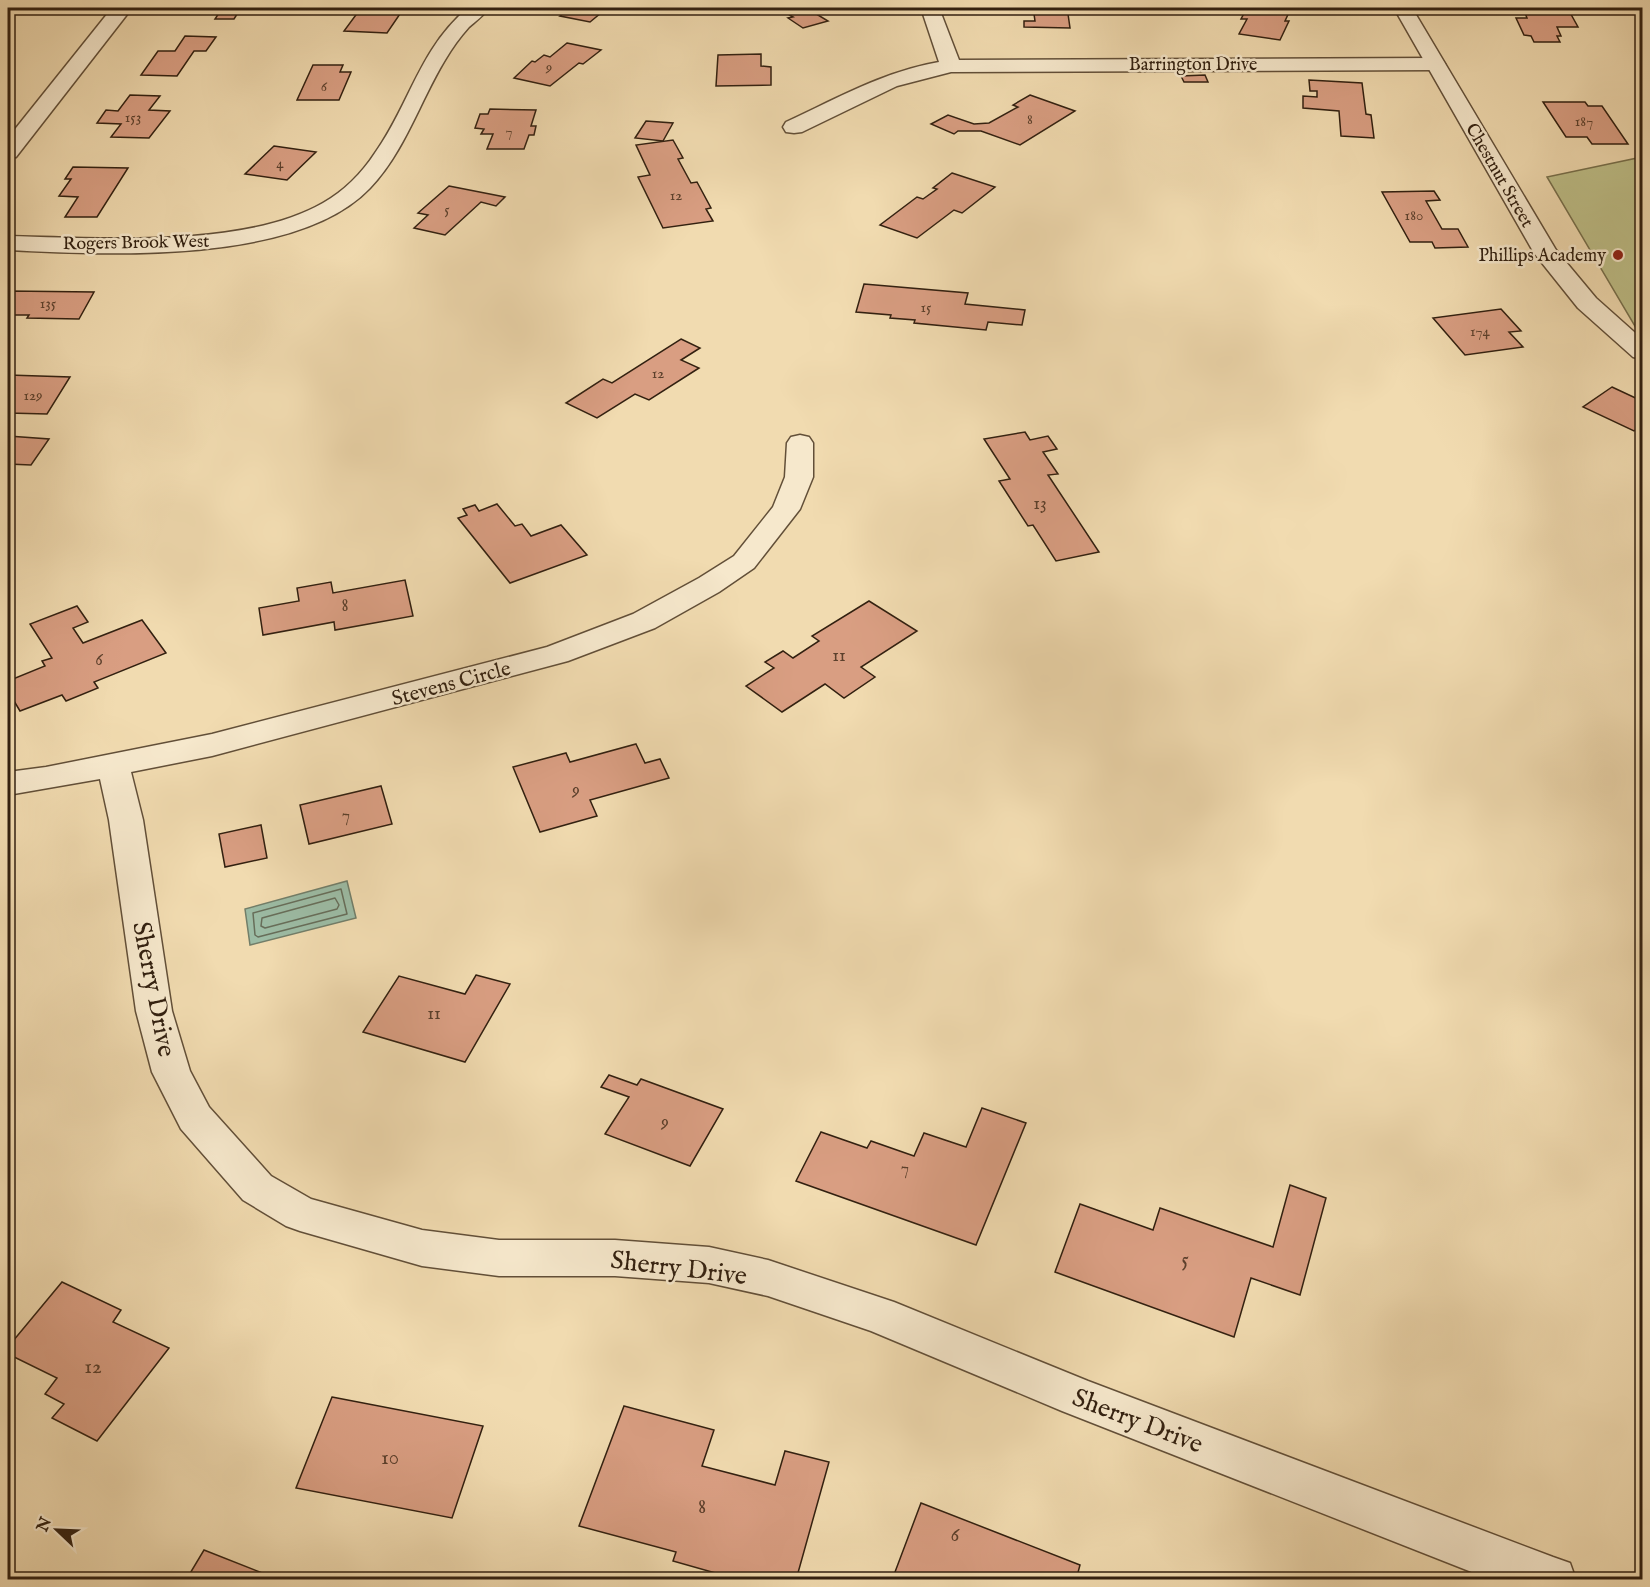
<svg xmlns="http://www.w3.org/2000/svg" width="1650" height="1587" viewBox="0 0 1650 1587" font-family="'IM FELL English',serif">
<rect width="100%" height="100%" fill="#f1dbb0"/>
<filter id="stains"><feTurbulence type="fractalNoise" baseFrequency=".00333" numOctaves="4"/><feColorMatrix values="0 0 0 0 .2 0 0 0 0 .09 0 0 0 0 .02 0 0 0 .5 -.17"/></filter>
<radialGradient id="worn" r=".72"><stop offset=".6" stop-color="#630" stop-opacity="0"/><stop offset="1" stop-color="#630" stop-opacity=".3"/></radialGradient>
<path fill="#bebf88" stroke="#78704c" stroke-width="1.5" d="M1642,157V335L1639,333L1547,177Z"/>
<path fill="#9cbca5" stroke="#727e69" stroke-width="1.5" d="M347,881L356,918L250,945L245,909Z"/>
<g fill="none" stroke-linecap="round" stroke-linejoin="round">
<g stroke="#676e5a" stroke-width="1.5">
<path d="M341,889L347,914L258,937L255,935L253,913Z"/>
<path d="M335,898L339,905L337,909L265,928L261,926L262,918Z"/>
</g>
</g>
<g fill="#d99e82" stroke="#322010" stroke-width="1.5">
<path d="M191,8H241L234,19H215L219,13H187Z"/>
<path d="M361,8H396L393,11H402L387,33L344,31Z"/>
<path d="M571,8H607L590,22L560,16Z"/>
<path d="M778,8H812L808,9L828,21L803,28L788,18L793,17Z"/>
<path d="M1247,8H1291L1285,21H1289L1280,40L1239,34L1247,19H1241Z"/>
<path d="M1523,8L1568,9L1578,27H1557L1561,36H1557L1560,42H1534L1531,36L1524,35L1516,18H1527Z"/>
<path d="M1615,8H1642V12L1620,13Z"/>
<path d="M1034,14H1068L1070,28L1024,27V21H1035Z"/>
<path d="M185,36L216,37L206,51H194L177,76L141,75L158,51H175Z"/>
<path d="M567,43L601,50L583,64L579,63L550,86L514,78L532,61L535,62L544,55L550,57Z"/>
<path d="M761,54V66L771,67V85L716,86L718,55Z"/>
<path d="M313,65H343L340,72H351L339,100H297Z"/>
<path d="M1205,75L1208,82H1184L1181,76Z"/>
<path d="M1309,80L1362,83L1366,114L1371,115L1374,138L1341,136L1339,111L1303,108V96L1317,97V91H1310Z"/>
<path d="M130,95L160,96L149,110L170,111L149,138L111,137L121,124L97,123L106,110L118,111Z"/>
<path d="M1030,95L1075,111L1020,145L981,131H958L954,134L931,124L948,115L974,124L989,123L1018,107L1013,105Z"/>
<path d="M1543,102H1585L1588,106H1602L1628,144H1592L1587,137H1566Z"/>
<path d="M490,109L536,110L531,126H536L534,135H529L524,149H487L493,134H481L484,129L475,128L480,114H488Z"/>
<path d="M646,121L673,123L663,141L635,138Z"/>
<path d="M673,140L683,158L678,159L691,183L697,182L711,208L706,209L713,221L663,228L638,177L650,175L636,145Z"/>
<path d="M274,146L316,152L287,180L245,174Z"/>
<path d="M73,167L128,168L97,217H65L78,197L59,196L71,179H65Z"/>
<path d="M952,173L995,187L962,213L954,210L917,238L880,225L917,197L923,199L937,189L933,188Z"/>
<path d="M449,186L505,197L496,206L481,202L445,235L414,228L428,215L418,213Z"/>
<path d="M1434,191L1440,200L1426,201L1442,229H1458L1468,247L1435,248L1432,242H1410L1382,192Z"/>
<path d="M864,284L968,293L965,304L1025,310L1022,325L988,322L986,330L914,323L915,320L890,318L891,315L856,312Z"/>
<path d="M8,291L94,292L79,319L27,318L29,315H8Z"/>
<path d="M1501,309L1521,331L1509,332L1523,347L1465,355L1433,318Z"/>
<path d="M681,339L700,348L681,360L699,368L649,400L635,394L597,418L566,403L603,379L612,383Z"/>
<path d="M8,375L70,377L47,414L8,413Z"/>
<path d="M1612,387L1642,401V425L1634,431L1583,407Z"/>
<path d="M1025,432L1030,440L1048,436L1057,449L1043,452L1058,474L1048,475L1099,552L1056,561L1033,525L1028,526L999,481L1010,479L984,439Z"/>
<path d="M8,436L49,439L31,465L8,464Z"/>
<path d="M497,504L515,526L522,524L531,536L561,525L587,555L510,583L458,518L467,515L463,509L475,505L479,511Z"/>
<path d="M405,580L413,616L335,630L334,622L263,635L259,608L299,601L297,588L331,582L333,593Z"/>
<path d="M869,601L917,631L861,667L875,677L844,698L825,684L782,712L746,686L774,668L765,662L783,651L793,658L819,641L812,636Z"/>
<path d="M77,606L88,622L73,628L83,643L142,620L166,653L94,682L98,688L66,701L62,695L20,711L8,691V681L45,666L42,661L52,658L30,624Z"/>
<path d="M636,744L645,763L660,759L669,778L590,800L597,816L540,832L513,767L566,753L570,762Z"/>
<path d="M381,786L392,824L309,844L300,805Z"/>
<path d="M261,825L267,858L225,867L219,834Z"/>
<path d="M476,975L510,984L465,1062L363,1032L399,976L465,994Z"/>
<path d="M609,1075L637,1085L641,1079L723,1109L690,1166L605,1134L629,1097L601,1087Z"/>
<path d="M982,1108L1026,1123L976,1245L796,1181L821,1132L867,1148L871,1141L914,1156L924,1133L966,1147Z"/>
<path d="M1290,1185L1326,1198L1300,1295L1251,1278L1234,1337L1055,1272L1080,1204L1153,1230L1160,1208L1273,1247Z"/>
<path d="M62,1282L121,1310L113,1322L169,1348L97,1441L52,1418L64,1404L45,1394L57,1378L8,1354V1347Z"/>
<path d="M332,1397L483,1426L452,1518L296,1488Z"/>
<path d="M624,1406L714,1430L702,1466L775,1485L785,1451L829,1462L796,1580H740L673,1561L676,1552L579,1526Z"/>
<path d="M921,1503L1080,1565L1076,1580H892Z"/>
<path d="M204,1550L270,1576L268,1580H186Z"/>
</g>
<g fill="none" stroke-linecap="round" stroke-linejoin="round">
<defs>
<g id="minor">
<path d="M468,8H489C484,15 476,21 469,27C460,37 452,48 445,60C419,103 405,151 370,188C297,265 106,255 8,250V236C99,238 243,249 323,203C344,191 362,173 375,153C410,104 419,49 468,8Z"/>
<path d="M921,8H939L959,60L1435,58L1442,60L1445,64L1442,68L1435,70L951,72L897,86L802,132L794,133L786,132L783,127L786,122C836,99 885,71 939,62Z"/>
<path d="M800,435L809,437L813,443V477L800,509L754,568L719,592L655,628L568,661L212,756L131,772L143,820L172,1011L190,1071L209,1107L271,1176L311,1199L422,1230L499,1240H615L709,1247L768,1260L894,1302L1088,1381L1553,1557L1570,1563L1576,1580H1492L1062,1411L871,1331L768,1296L709,1283L615,1276H499L422,1266L300,1231L286,1226L243,1200L181,1129L152,1072L136,1011L109,820L100,779L8,795V772L46,767L212,734L547,647L633,614L699,578L734,556L773,507L785,477L787,443L791,437Z"/>
</g>
<g id="tertiary">
<path d="M112,8H132L16,157L8,158V138Z"/>
<path d="M1394,8H1412L1556,250L1596,298L1642,339V359L1633,357L1578,308L1534,253Z"/>
</g>
</defs>
<use href="#minor" stroke="#624f38" stroke-width="3"/>
<use href="#tertiary" stroke="#624f38" stroke-width="3"/>
<use href="#minor" fill="#f6e8cc" fill-rule="evenodd"/>
<use href="#tertiary" fill="#f6e8cc" fill-rule="evenodd"/>
</g>
<circle fill="#8f2418" stroke="#f6e8cc" stroke-width="2" cx="1618" cy="255" r="6"/>
<g text-anchor="middle" stroke-width="5" stroke-linejoin="round" paint-order="stroke">
<g font-size="15" fill="#5c402c">
<text x="549" y="72">9</text>
<text x="324" y="91">6</text>
<text x="133" y="122">153</text>
<text x="1030" y="124">8</text>
<text x="1584" y="126">187</text>
<text x="509" y="136">7</text>
<text x="280" y="168">4</text>
<text x="676" y="200">12</text>
<text x="447" y="214">5</text>
<text x="1414" y="220">180</text>
<text x="48" y="308">135</text>
<text x="926" y="312">15</text>
<text x="1480" y="336">174</text>
<text x="658" y="378">12</text>
<text x="33" y="400">129</text>
</g>
<g font-size="18" fill="#322010" stroke="#f6e8cc">
<text x="1193" y="70">Barrington Drive</text>
<text transform="translate(1500 175) rotate(60)" y="6">Chestnut Street</text>
<text transform="translate(136 242) rotate(-1)" y="6">Rogers Brook West</text>
</g>
<g font-size="18" fill="#322010" stroke="#f6e8cc" text-anchor="end">
<text x="1606" y="261">Phillips Academy</text>
</g>
<g font-size="18" fill="#5c402c">
<text x="1040" y="509">13</text>
<text x="345" y="611">8</text>
<text x="839" y="661">11</text>
<text x="99" y="665">6</text>
<text x="576" y="795">9</text>
<text x="346" y="821">7</text>
<text x="434" y="1019">11</text>
<text x="665" y="1127">9</text>
<text x="905" y="1174">7</text>
</g>
<g font-size="21" fill="#322010" stroke="#f6e8cc">
<text transform="translate(451 683) rotate(-15)" y="7">Stevens Circle</text>
</g>
<g font-size="21" fill="#5c402c">
<text x="1185" y="1266">5</text>
<text x="93" y="1373">12</text>
<text x="390" y="1464">10</text>
<text x="702" y="1513">8</text>
<text x="955" y="1541">6</text>
</g>
<g font-size="26" fill="#322010" stroke="#f6e8cc">
<text transform="translate(155 989) rotate(79)" y="9">Sherry Drive</text>
<text transform="translate(679 1267) rotate(7)" y="9">Sherry Drive</text>
<text transform="translate(1138 1420) rotate(21)" y="9">Sherry Drive</text>
</g>
</g>
<rect width="1650" height="1587" fill="none" stroke="#f1dbb0" stroke-width="30"/>
<rect x="9" y="9" width="1632" height="1569" fill="none" stroke="#322010" stroke-width="3"/>
<rect x="15" y="15" width="1620" height="1557" fill="none" stroke="#322010" stroke-width="1.5"/>
<g transform="translate(57 1530) rotate(293)" stroke="#f6e8cc" stroke-width="4.5" paint-order="stroke">
<path d="M0-4.5L10 22L0 15L-10 22Z" fill="#322010"/>
<text y="-9" font-size="16" font-weight="bold" text-anchor="middle" fill="#322010">N</text>
</g>
<rect width="100%" height="100%" filter="url(#stains)"/>
<rect width="100%" height="100%" fill="url(#worn)"/>
</svg>
